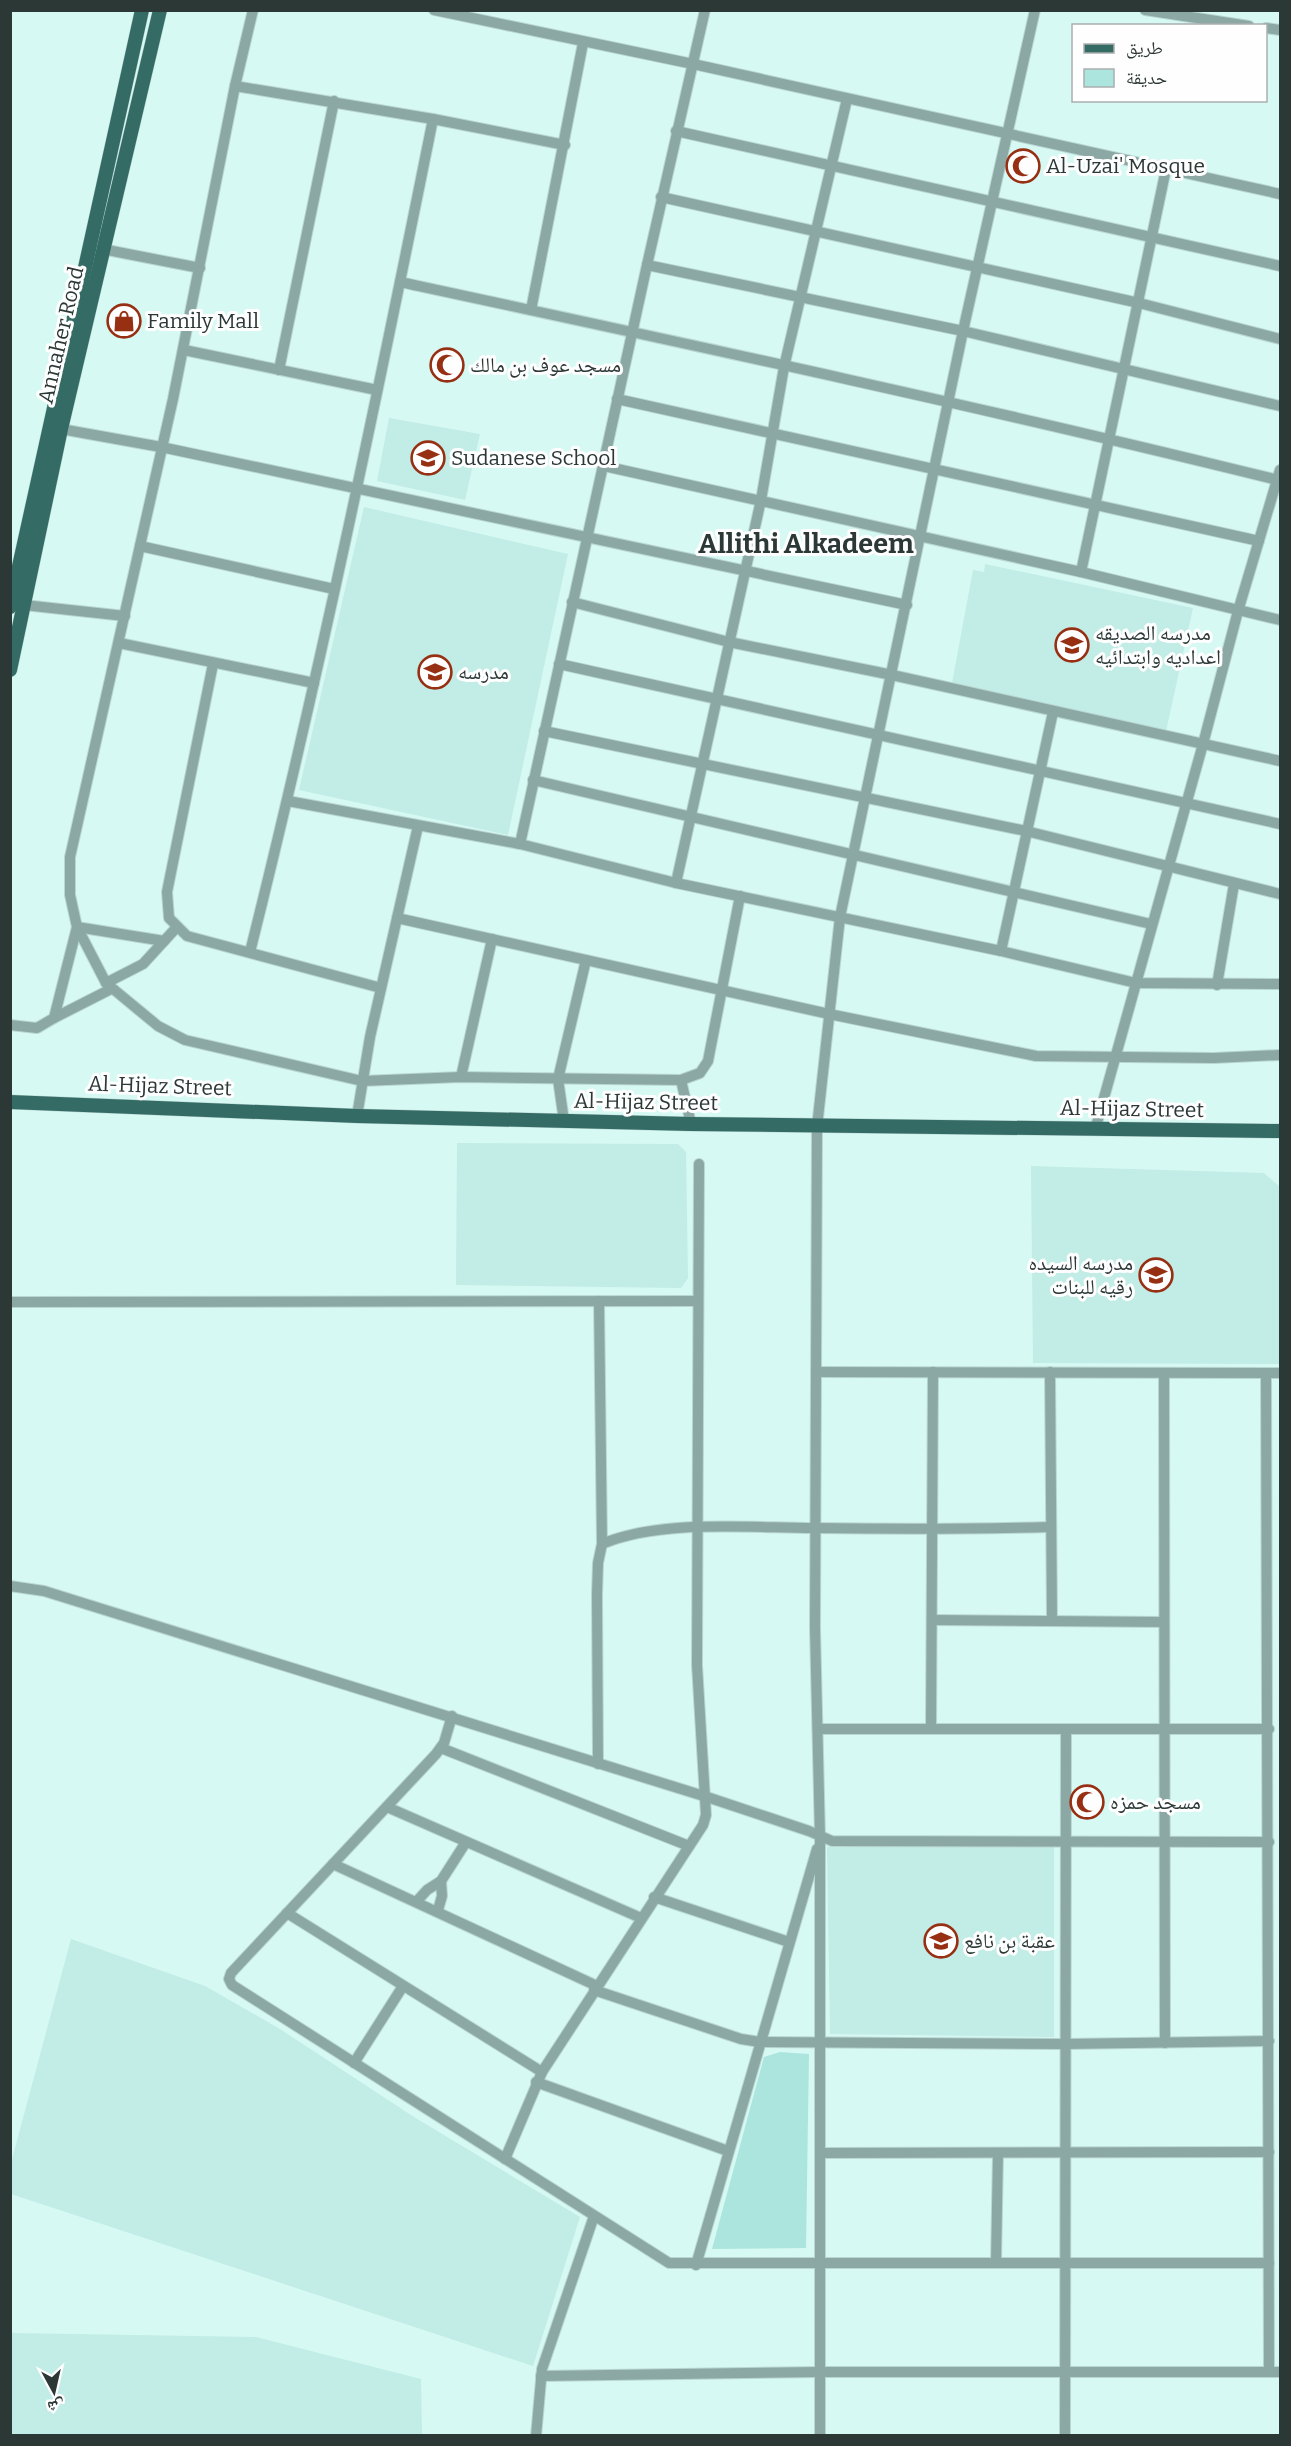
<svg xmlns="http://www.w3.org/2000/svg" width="1291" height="2446" viewBox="0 0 1291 2446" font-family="Bitter,'Noto Naskh Arabic',serif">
<rect width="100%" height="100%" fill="#d7f9f4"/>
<g fill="#c2ece6">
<path d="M389,418L480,434L465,500L377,481Z"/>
<path d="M364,507L568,554L508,835L299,790Z"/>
<path d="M985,564L1193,608L1166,731L952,683L973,570L984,572Z"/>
<path d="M457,1143L678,1144L686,1152L688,1278L681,1288L456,1285Z"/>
<path d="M1031,1166L1264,1173L1280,1187V1364L1033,1363Z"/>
<path d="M827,1847H1054V2037L830,2034Z"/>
<path d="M71,1939L205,1986L280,2029L414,2117L580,2217L533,2366L11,2194V2163Z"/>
<path d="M11,2333L256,2337L421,2379L422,2435H11Z"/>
</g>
<path fill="#ace5dd" d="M780,2052L809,2054L806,2248L712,2249L764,2057Z"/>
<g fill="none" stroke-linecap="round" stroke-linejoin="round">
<defs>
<g id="minor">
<path d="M253,10L235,86L173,399L70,857V895L77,927L106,983L158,1026L185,1040L362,1081L461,1077L681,1080L700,1073L708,1061L740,896"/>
<path d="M434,10L693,64L1280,194"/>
<path d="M705,10L647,265L963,331L1280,406"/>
<path d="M1145,10L1249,26"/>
<path d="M1266,28L1280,30"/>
<path d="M235,86L433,119C377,398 319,676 250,952"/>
<path d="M433,119L565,145"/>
<path d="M676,131L1280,266"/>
<path d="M661,197L1139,303L1280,339"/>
<path d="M102,249L200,268"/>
<path d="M400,282C693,345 987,408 1278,480"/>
<path d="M531,310L583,43"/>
<path d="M184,350L377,390"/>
<path d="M279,370L334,101"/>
<path d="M617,399L1259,541"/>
<path d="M61,429L161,447L907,605"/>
<path d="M604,466L1081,572L1280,620"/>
<path d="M140,546L334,589"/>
<path d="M1081,572L1166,169"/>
<path d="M572,602L729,642L892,675L1280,761"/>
<path d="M24,605L125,616"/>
<path d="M119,643L314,683"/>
<path d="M213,664L167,892L169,918L187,936L381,988"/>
<path d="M559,664L1280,824"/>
<path d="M544,731L1026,831L1280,894"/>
<path d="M533,780L1151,924"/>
<path d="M288,801L520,844L676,883L1001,951L1136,983L1280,984"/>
<path d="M520,844L647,265"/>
<path d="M676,883L761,500L784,367L847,99"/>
<path d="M397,918L829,1014L1036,1056L1214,1058L1280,1055"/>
<path d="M1001,951L1053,712"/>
<path d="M106,983L143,964L176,928"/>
<path d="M1217,985L1234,884"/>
<path d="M54,1018L111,989"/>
<path d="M10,1025L37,1028L54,1018L77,927L164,941"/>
<path d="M461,1077L492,939"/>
<path d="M681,1080L691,1124"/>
<path d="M357,1116L370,1037L418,826"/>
<path d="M564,1121L558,1079L586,960"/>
<path d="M1095,1130L1203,744L1238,611L1280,470"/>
<path d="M599,1301L602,1544"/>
<path d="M10,1302L698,1301"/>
<path d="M818,1372L1280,1373"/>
<path d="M1050,1372L1052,1620"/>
<path d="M1164,1373L1165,2043"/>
<path d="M1266,1373L1269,2371"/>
<path d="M10,1586L44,1591L707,1797L809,1831L832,1841L1269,1842"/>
<path d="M933,1620L1163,1622"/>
<path d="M452,1716L444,1743L436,1754L231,1973L229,1979L232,1985L669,2263H1269"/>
<path d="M819,1729H1269"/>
<path d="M931,1729L933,1372"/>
<path d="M441,1748L689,1846"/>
<path d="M598,1764L597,1595L598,1563L602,1544C661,1519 751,1528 814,1528C893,1529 971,1529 1050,1527"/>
<path d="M387,1807L641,1918"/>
<path d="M333,1864L597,1986"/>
<path d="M654,1897L789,1942"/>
<path d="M417,1901L427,1890L441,1881L466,1842"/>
<path d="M438,1910L442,1896L441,1881"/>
<path d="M287,1913L542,2072"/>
<path d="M594,1990L741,2039L760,2042L1065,2044L1269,2041"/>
<path d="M354,2063L403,1986"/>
<path d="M536,2082L728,2151"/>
<path d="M820,2153L1269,2152"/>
<path d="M505,2159L542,2072L703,1825L706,1815L697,1665L699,1164"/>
<path d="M996,2263L998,2153"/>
<path d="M696,2265L817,1849"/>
<path d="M541,2376L819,2372H1280"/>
<path d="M536,2436L542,2369L594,2216"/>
<path d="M820,2436V1837L815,1628L817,1127L840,917L963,331L1035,10"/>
<path d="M1065,2436L1066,1729"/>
</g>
<g id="major">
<path d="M10,607L142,10"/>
<path d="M10,670L61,429L160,10"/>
<path d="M10,1102L357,1116L691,1124L1280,1131"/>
</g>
</defs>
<use href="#minor" stroke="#b8d6d2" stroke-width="12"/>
<use href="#major" stroke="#b8d6d2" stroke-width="15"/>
<use href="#minor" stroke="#8ca8a4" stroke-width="10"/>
<use href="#major" stroke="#356b65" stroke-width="14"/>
</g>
<defs>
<symbol id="mosque-ring" viewBox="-11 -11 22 22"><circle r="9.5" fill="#fefefe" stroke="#972f13" stroke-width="1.5"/><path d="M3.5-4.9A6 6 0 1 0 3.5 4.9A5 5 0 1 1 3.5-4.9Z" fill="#972f13"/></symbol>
<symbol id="shop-ring" viewBox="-11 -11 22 22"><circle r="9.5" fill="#fefefe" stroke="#972f13" stroke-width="1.5"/><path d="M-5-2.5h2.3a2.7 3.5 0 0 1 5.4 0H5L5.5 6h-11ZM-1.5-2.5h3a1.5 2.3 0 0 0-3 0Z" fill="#972f13"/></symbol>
<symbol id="school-ring" viewBox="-11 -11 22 22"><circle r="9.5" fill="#fefefe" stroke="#972f13" stroke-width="1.5"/><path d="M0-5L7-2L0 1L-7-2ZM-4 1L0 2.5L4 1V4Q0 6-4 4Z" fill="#972f13"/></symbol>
</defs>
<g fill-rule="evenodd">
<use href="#mosque-ring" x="1004" y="147" width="38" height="38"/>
<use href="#shop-ring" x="105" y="302" width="38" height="38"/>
<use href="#mosque-ring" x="428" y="346" width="38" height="38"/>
<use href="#school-ring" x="409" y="439" width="38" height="38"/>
<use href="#school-ring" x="1053" y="626" width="38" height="38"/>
<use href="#school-ring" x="416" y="653" width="38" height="38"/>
<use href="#school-ring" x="1137" y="1256" width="38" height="38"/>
<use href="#mosque-ring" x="1068" y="1783" width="38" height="38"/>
<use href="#school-ring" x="922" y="1922" width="38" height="38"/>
</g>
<g text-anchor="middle" stroke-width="6" stroke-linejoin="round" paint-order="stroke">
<g font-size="21" fill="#2b3836" stroke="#fefefe" text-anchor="start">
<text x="1046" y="173">Al-Uzai' Mosque</text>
<text x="147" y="328">Family Mall</text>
<text x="470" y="372">مسجد عوف بن مالك</text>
<text x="451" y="465">Sudanese School</text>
<text x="1095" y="640">مدرسه الصديقه<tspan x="1095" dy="24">اعداديه وابتدائيه</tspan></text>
<text x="458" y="679">مدرسه</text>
<text x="1133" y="1270" text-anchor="end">مدرسه السيده<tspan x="1133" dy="24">رقيه للبنات</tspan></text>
<text x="1110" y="1809">مسجد حمزه</text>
<text x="964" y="1948">عقبة بن نافع</text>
</g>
<g font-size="21" fill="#2b3836" stroke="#fefefe">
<text transform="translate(61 335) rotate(-77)" y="7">Annaher Road</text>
<text transform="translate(160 1086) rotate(2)" y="7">Al-Hijaz Street</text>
<text transform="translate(646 1102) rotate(1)" y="7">Al-Hijaz Street</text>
<text transform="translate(1132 1109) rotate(1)" y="7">Al-Hijaz Street</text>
</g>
<g font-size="27" font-weight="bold" fill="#2b3836" stroke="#fefefe">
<text x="806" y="553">Allithi Alkadeem</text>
</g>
</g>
<rect width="1291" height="2446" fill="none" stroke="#2b3836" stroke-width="24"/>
<rect x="1072" y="24" width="195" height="78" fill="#fefefe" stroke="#aaafae" stroke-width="1.5"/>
<rect x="1084" y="44" width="30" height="9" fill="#356b65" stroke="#aaafae" stroke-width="1.5"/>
<text x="1126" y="54" font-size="18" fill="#2b3836">طريق</text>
<rect x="1084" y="69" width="30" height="18" fill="#ace5dd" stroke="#aaafae" stroke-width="1.5"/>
<text x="1126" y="84" font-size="18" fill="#2b3836">حديقة</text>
<g transform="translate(54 2392) rotate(172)" stroke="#fefefe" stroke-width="4.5" paint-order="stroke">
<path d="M0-4.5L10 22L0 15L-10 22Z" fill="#2b3836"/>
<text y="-9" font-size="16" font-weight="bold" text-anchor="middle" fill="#2b3836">ش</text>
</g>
</svg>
